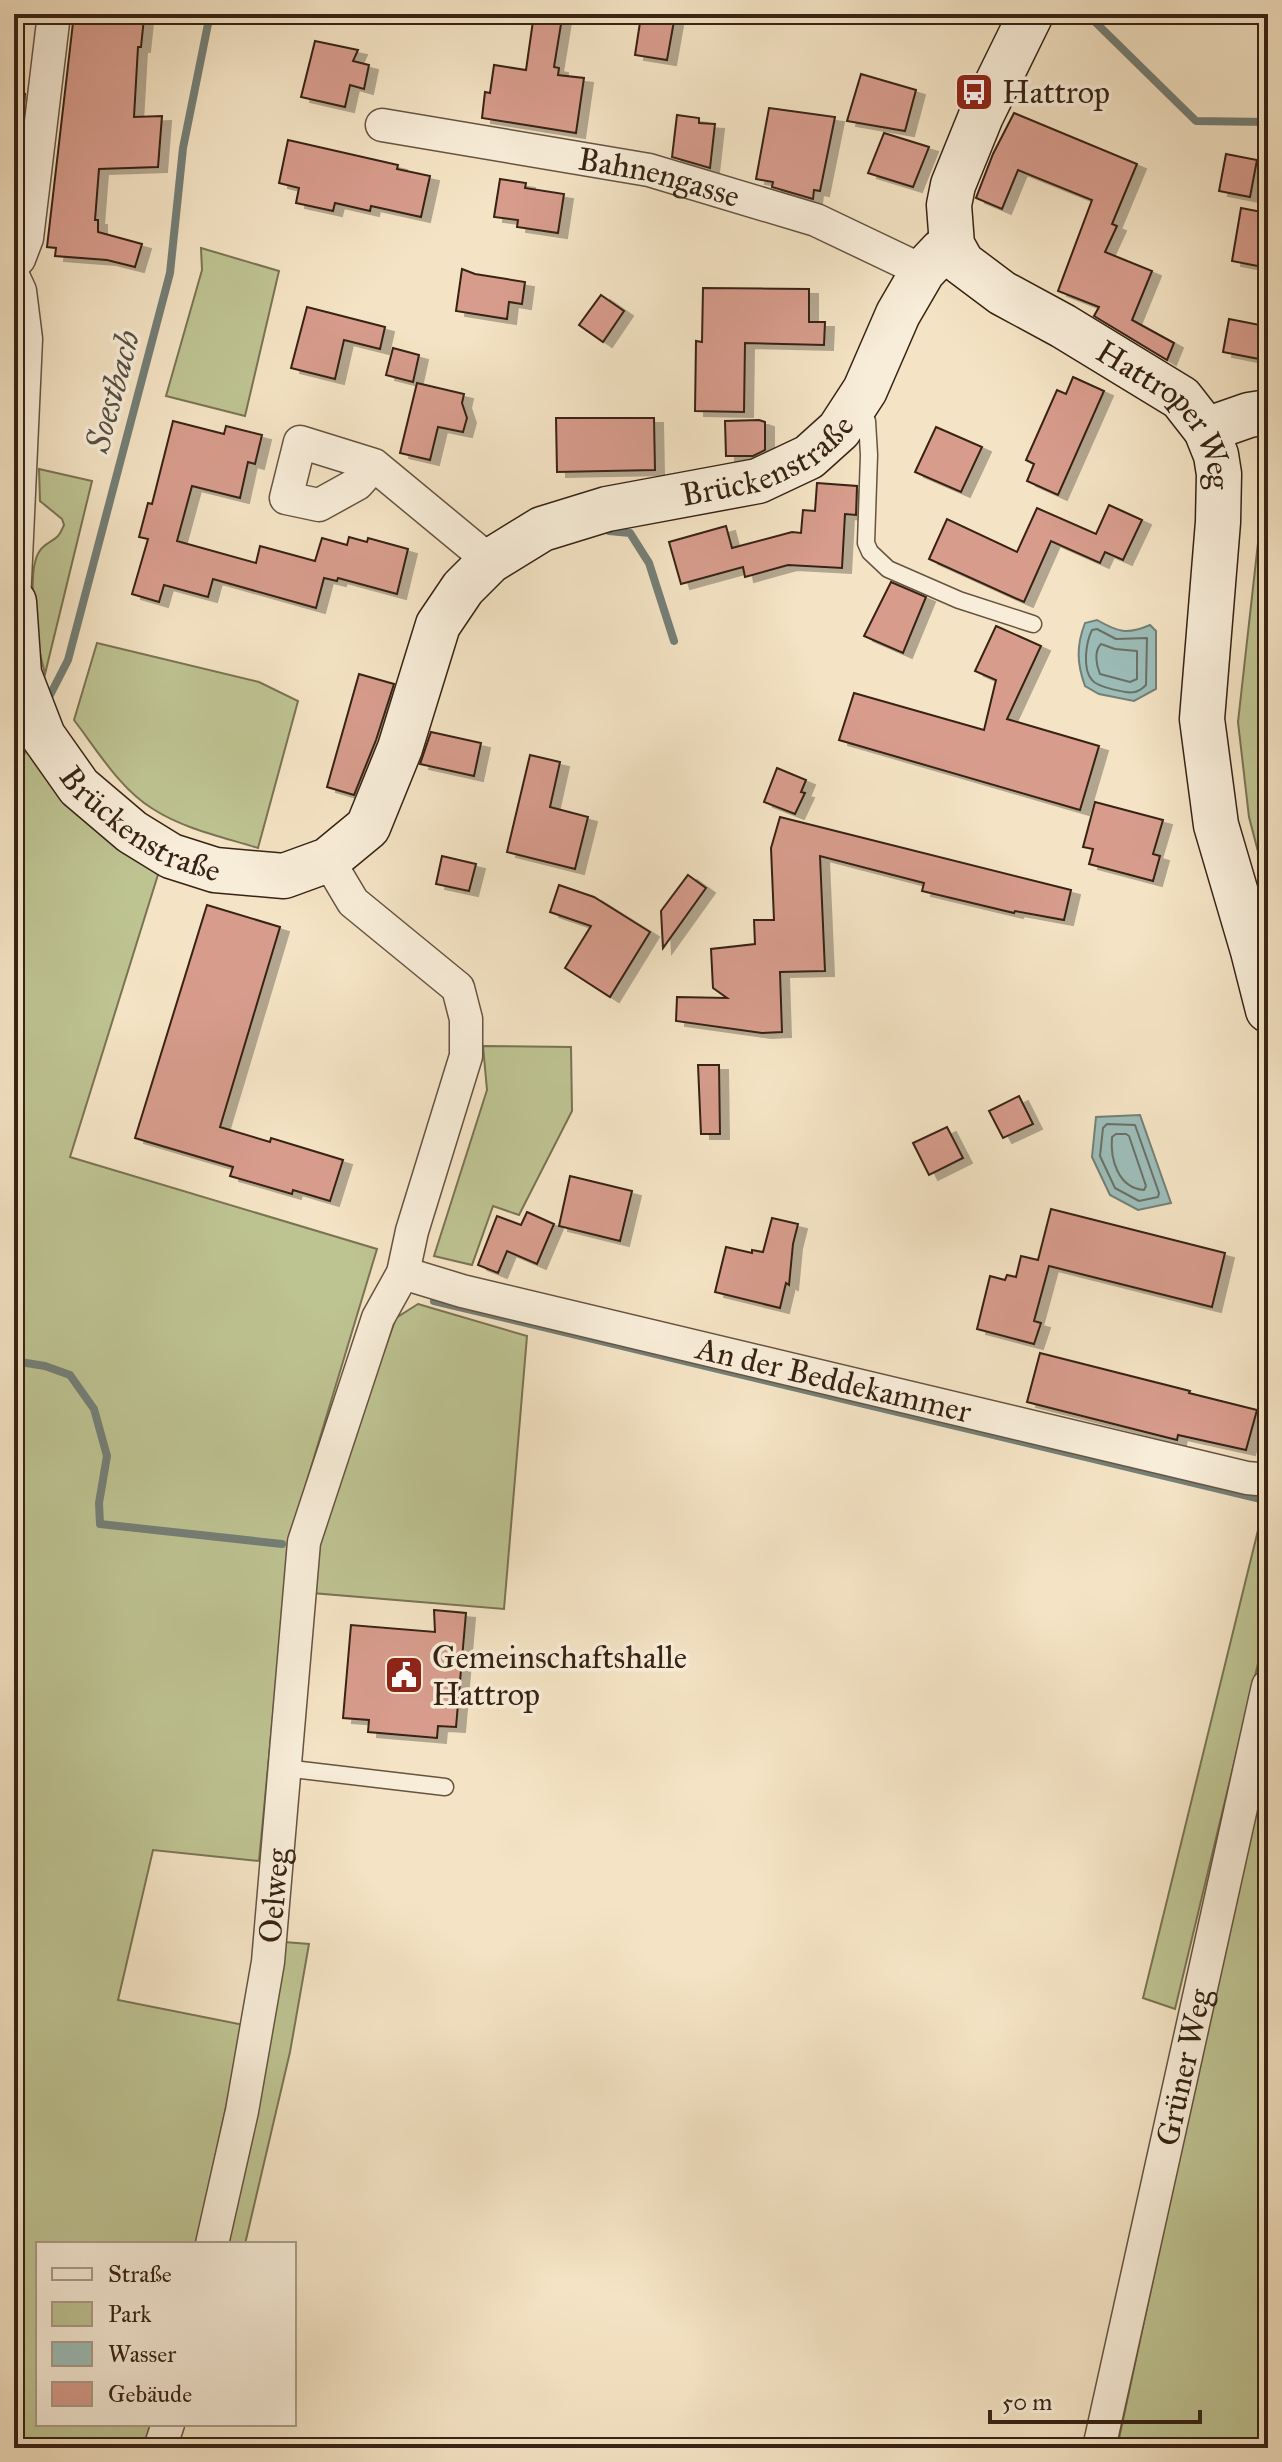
<svg xmlns="http://www.w3.org/2000/svg" width="1282" height="2462" viewBox="0 0 1282 2462" font-family="'IM FELL Great Primer',serif">
<defs>
<filter id="shadow"><feDropShadow dx="9" dy="5" stdDeviation="0" flood-color="#0004"/></filter>
</defs>
<rect width="100%" height="100%" fill="#f4e3c4"/>
<filter id="stains"><feTurbulence type="fractalNoise" baseFrequency=".0025" numOctaves="4"/><feColorMatrix values="0 0 0 0 .2 0 0 0 0 .09 0 0 0 0 .02 0 0 0 .5 -.17"/></filter>
<radialGradient id="worn" r=".72"><stop offset=".6" stop-color="#630" stop-opacity="0"/><stop offset="1" stop-color="#630" stop-opacity=".3"/></radialGradient>
<g fill="#bec392" stroke="#7a7353" stroke-width="2">
<path d="M201,248L279,271L245,416L166,396L202,270Z"/>
<path d="M39,469L92,481L45,674C38,649 25,575 39,552C43,544 52,542 58,536C61,533 62,529 64,525L62,519L40,501Z"/>
<path d="M1268,507V890L1249,817L1238,722L1260,525Z"/>
<path d="M97,643L259,682L298,701L258,848C223,837 184,829 153,809C120,789 97,750 74,720Z"/>
<path d="M14,697L161,865L70,1157L377,1249L290,1537L259,1861L153,1850L118,2000L244,2025L196,2244H38V2424H151L143,2448H14Z"/>
<path d="M483,1046L571,1047L572,1111L519,1215L493,1206L472,1265L434,1256L487,1090Z"/>
<path d="M418,1304L527,1336L504,1609L312,1593L315,1542L396,1318Z"/>
<path d="M1263,1510L1268,1511V1622L1175,2009L1143,1998Z"/>
<path d="M1268,1742V2448H1117Z"/>
<path d="M284,1942L309,1944L290,2052L245,2244H225Z"/>
</g>
<g fill="#9cbdb9" stroke="#747f77" stroke-width="2">
<path d="M1097,620C1118,632 1127,635 1150,625L1156,631V689L1134,701L1099,694L1085,686C1077,664 1076,646 1085,623Z"/>
<path d="M1140,1115L1171,1203L1138,1210L1110,1195L1092,1157L1096,1117Z"/>
</g>
<g fill="none" stroke-linecap="round" stroke-linejoin="round">
<g stroke="#6a7066" stroke-width="2">
<path d="M1097,629L1116,639L1147,638L1146,685C1143,688 1139,691 1135,692C1128,694 1097,687 1092,680C1082,669 1086,642 1092,630Z"/>
<path d="M1101,644L1115,649L1137,651V679L1130,682L1100,674C1096,665 1094,651 1101,644Z"/>
<path d="M1107,1124L1135,1125L1159,1193L1158,1197L1139,1201L1115,1188L1100,1156L1103,1128Z"/>
<path d="M1116,1134H1126L1129,1136L1146,1186L1144,1190C1118,1188 1110,1159 1112,1137Z"/>
</g>
<g stroke="#747f77" stroke-width="8">
<path d="M1087,14L1196,121L1268,122"/>
<path d="M609,531L630,533L649,563L674,641"/>
<path d="M46,703L68,660L170,273L183,148L210,14"/>
<path d="M14,768L28,741"/>
<path d="M434,1301L1265,1500"/>
<path d="M14,1361L45,1366L70,1375L94,1409L107,1456L99,1503L100,1524L282,1544"/>
</g>
</g>
<g fill="#d79c8c" stroke="#372314" stroke-width="2" filter="url(#shadow)">
<path d="M74,14H123V16L144,18L141,47H138L134,117L162,116L158,167L99,169L95,220H98V232L142,244L135,267L107,260L55,256L56,248L47,247Z"/>
<path d="M534,14L562,18L554,67L559,68L558,75L584,78L576,133L482,118L485,92L490,93L494,65L526,70Z"/>
<path d="M641,16L674,21L667,60L635,55Z"/>
<path d="M315,41L358,50L353,61L369,65L364,89L350,85L345,107L301,97Z"/>
<path d="M861,74L916,90L905,131L847,121Z"/>
<path d="M14,93L25,94L18,157H14Z"/>
<path d="M769,108L835,117L820,191L814,190L813,199L772,187L773,182L756,179Z"/>
<path d="M1014,113L1137,164L1112,224L1117,226L1105,252L1152,271L1132,320L1174,343L1167,360L1094,316L1099,307L1058,291L1092,200L1018,170L1002,209L976,198L993,154Z"/>
<path d="M677,115L699,118V123L715,124L710,168L672,157Z"/>
<path d="M884,133L929,147L913,187L868,173Z"/>
<path d="M288,140L398,165L397,169L430,176L421,217L371,206L370,211L335,203L333,211L296,203L299,188L279,183Z"/>
<path d="M1226,154L1257,160L1250,197L1219,191Z"/>
<path d="M500,179L526,183L525,188L564,194L558,233L517,227L518,220L494,217Z"/>
<path d="M1241,208L1262,212L1260,224L1268,226V268L1232,261Z"/>
<path d="M462,269L475,274L525,282L522,304L509,302L507,319L456,311Z"/>
<path d="M703,288L809,289V322H825L824,345L745,343L744,412L695,411L696,341L702,342Z"/>
<path d="M601,295L624,311L603,342L579,325Z"/>
<path d="M307,307L385,327L380,349L344,340L335,379L291,368Z"/>
<path d="M1229,319L1265,326L1259,359L1223,352Z"/>
<path d="M393,348L419,355L413,382L386,375Z"/>
<path d="M1073,377L1104,391L1058,495L1027,481L1034,464L1026,460L1057,390L1066,394Z"/>
<path d="M417,383L464,394L462,403L467,418L463,432L438,427L430,460L400,453Z"/>
<path d="M556,418H654L655,470L557,472Z"/>
<path d="M759,420L765,422V450L753,456H726L725,421Z"/>
<path d="M173,421L224,434L226,426L262,435L255,464L248,462L240,498L192,486L177,541L256,563L260,546L315,561L322,538L347,545L349,537L367,542L368,538L408,549L397,594L338,578L337,581L324,578L316,608L213,579L208,597L164,585L159,602L132,594L148,539L139,537L148,503L152,504Z"/>
<path d="M936,427L982,447L961,492L915,472Z"/>
<path d="M817,483L857,486L856,515L845,514L842,568L788,565L745,577L743,567L681,584L669,542L726,526L732,548L792,532L801,533L803,510L815,511Z"/>
<path d="M1109,505L1142,520L1123,560L1105,552L1100,563L1051,541L1024,602L929,559L947,519L1017,552L1037,508L1096,534Z"/>
<path d="M891,582L926,597L903,653L864,636Z"/>
<path d="M996,626L1041,646L1007,719L1099,746L1080,810L839,740L854,693L984,730L996,680L975,671Z"/>
<path d="M359,674L394,684L376,740L354,795L327,787Z"/>
<path d="M431,732L481,743L474,776L420,764Z"/>
<path d="M530,755L560,762L550,807L588,817L575,869L507,852Z"/>
<path d="M777,768L806,780L801,792L805,793L795,814L764,802Z"/>
<path d="M1095,802L1163,820L1153,854L1160,856L1153,881L1089,864L1093,849L1083,847Z"/>
<path d="M780,817L1071,890L1064,920L1015,911L1014,913L922,891L924,883L820,856L825,971L780,972L782,1032L762,1033L676,1021L677,997L727,998L713,988L711,949L755,944L754,920H774L771,848Z"/>
<path d="M442,856L476,864L469,891L436,884Z"/>
<path d="M688,875L706,888L663,948L661,911Z"/>
<path d="M559,885L594,897L650,932L610,997L565,968L591,926L550,912Z"/>
<path d="M207,905L280,927L220,1127L270,1142L271,1138L343,1160L330,1201L293,1190L292,1194L230,1176L233,1167L135,1138Z"/>
<path d="M698,1065H719L720,1134H701Z"/>
<path d="M1019,1096L1033,1124L1003,1138L989,1111Z"/>
<path d="M947,1127L963,1158L929,1175L913,1143Z"/>
<path d="M570,1176L632,1191L620,1241L559,1226Z"/>
<path d="M1051,1209L1225,1253L1212,1307L1049,1266L1034,1321L1041,1323L1034,1344L977,1329L990,1276L1005,1280L1007,1275L1016,1277L1021,1256L1038,1260Z"/>
<path d="M527,1212L554,1224L537,1264L507,1251L498,1273L478,1265L497,1216L521,1225Z"/>
<path d="M772,1218L798,1224L793,1244L789,1285L786,1283L780,1308L715,1292L726,1247L752,1253V1250L763,1252Z"/>
<path d="M1040,1353L1190,1391L1189,1393L1257,1410L1246,1450L1178,1435L1177,1440L1027,1402Z"/>
<path d="M434,1610L466,1613L456,1727L438,1726L437,1738L368,1732L369,1720L343,1718L351,1625L435,1632Z"/>
</g>
<g fill="none" stroke-linecap="round" stroke-linejoin="round">
<defs>
<g id="lane">
<path d="M859,409L867,421L869,455L866,543L870,552L888,569L959,600L1033,624"/>
<path d="M284,1768L445,1787"/>
</g>
<g id="street">
<path id="s1" d="M382,125L649,170L816,220L923,271"/>
<path d="M14,263L19,259L27,238L54,14"/>
<path d="M14,278L20,291L26,339L14,602"/>
<path d="M374,465L357,484L319,505L286,498L300,442L374,465L490,561"/>
<path id="s2" d="M403,1273L462,1291L1247,1478L1268,1480"/>
<path id="s3" d="M212,2244L242,2111L268,1962L304,1542L378,1318L403,1273L412,1231L466,1056V1019L458,988L353,902L328,860"/>
<path d="M160,2448L168,2424"/>
<path id="s4" d="M1099,2448L1268,1686"/>
</g>
<g id="secondary">
<path id="s5" d="M1031,14L981,116L953,185L949,205L952,245L962,263L1002,293L1063,326L1181,398L1206,430L1216,455L1219,474L1218,522L1202,719L1216,825L1253,951L1268,1010"/>
<path d="M1206,430L1249,415L1268,412"/>
<path id="s6" d="M14,602L19,674L43,736L79,787L132,832L171,856L215,870L284,876L328,860L368,827L400,748L438,625L463,588L490,561L542,529L607,509L758,481L809,457L839,430L865,390L898,314L923,271L942,251L952,245"/>
</g>
</defs>
<use href="#lane" stroke="#665340" stroke-width="19"/>
<use href="#street" stroke="#665340" stroke-width="35"/>
<use href="#secondary" stroke="#372314" stroke-width="47"/>
<use href="#lane" stroke="#f8edd9" stroke-width="16"/>
<use href="#street" stroke="#f8edd9" stroke-width="32"/>
<use href="#secondary" stroke="#f8edd9" stroke-width="44"/>
</g>
<defs>
<symbol id="bus-square" viewBox="-11 -11 22 22"><rect x="-9" y="-9" width="18" height="18" rx="4" fill="#8f2418" stroke="#f8edd9"/><path d="M-5-6H5V4H4V6H2V4H-2V6H-4V4H-5ZM-3.5-4V0h7V-4ZM-3.5 1.2v1.5H-2V1.2ZM2 1.2v1.5H3.5V1.2Z" fill="#fff"/></symbol>
<symbol id="civic-square" viewBox="-11 -11 22 22"><rect x="-9" y="-9" width="18" height="18" rx="4" fill="#8f2418" stroke="#f8edd9"/><path d="M-.6-6.5H3V-4.5H.6V-3L4-1V1h2V6H-6V1h2V-1L-.6-3ZM-1.2 2.5V6h2.4V2.5Z" fill="#fff"/></symbol>
</defs>
<g fill-rule="evenodd">
<use href="#bus-square" x="952" y="70" width="44" height="44"/>
<use href="#civic-square" x="382" y="1653" width="44" height="44"/>
</g>
<g text-anchor="middle" stroke-width="7" stroke-linejoin="round" paint-order="stroke">
<g font-size="32" fill="#372314" stroke="#f8edd9" text-anchor="start">
<text x="1002" y="103">Hattrop</text>
<text x="432" y="1668">Gemeinschaftshalle<tspan x="432" dy="37">Hattrop</tspan></text>
</g>
<g font-size="32" fill="#372314" stroke="#f8edd9">
<text dy="11" stroke="none"><textPath href="#s1" startOffset="282">Bahnengasse</textPath></text>
<text dy="11" stroke="none"><textPath href="#s5" startOffset="530">Hattroper Weg</textPath></text>
<text dy="11" stroke="none"><textPath href="#s6" startOffset="1126">Brückenstraße</textPath></text>
<text dy="11" stroke="none"><textPath href="#s6" startOffset="274">Brückenstraße</textPath></text>
<text dy="11" stroke="none"><textPath href="#s2" startOffset="444">An der Beddekammer</textPath></text>
<text dy="11" stroke="none"><textPath href="#s3" startOffset="354">Oelweg</textPath></text>
<text dy="11" stroke="none"><textPath href="#s4" startOffset="390">Grüner Weg</textPath></text>
</g>
<g font-size="34" font-style="italic" fill="#555146" stroke="#f8edd9">
<text transform="translate(112 391) rotate(-75)" y="12">Soestbach</text>
</g>
</g>
<rect width="1282" height="2462" fill="none" stroke="#f4e3c4" stroke-width="48"/>
<rect x="16" y="16" width="1250" height="2430" fill="none" stroke="#372314" stroke-width="4"/>
<rect x="24" y="24" width="1234" height="2414" fill="none" stroke="#372314" stroke-width="2"/>
<rect x="36" y="2242" width="260" height="184" fill="#f8edd9" stroke="#ab9c8a" stroke-width="2"/>
<rect x="52" y="2268" width="40" height="12" fill="#f8edd9" stroke="#ab9c8a" stroke-width="2"/>
<text x="108" y="2282" font-size="24" fill="#372314">Straße</text>
<rect x="52" y="2302" width="40" height="24" fill="#bec392" stroke="#ab9c8a" stroke-width="2"/>
<text x="108" y="2322" font-size="24" fill="#372314">Park</text>
<rect x="52" y="2342" width="40" height="24" fill="#9cbdb9" stroke="#ab9c8a" stroke-width="2"/>
<text x="108" y="2362" font-size="24" fill="#372314">Wasser</text>
<rect x="52" y="2382" width="40" height="24" fill="#d79c8c" stroke="#ab9c8a" stroke-width="2"/>
<text x="108" y="2402" font-size="24" fill="#372314">Gebäude</text>
<path d="M990 2410v12h210v-12" fill="none" stroke="#372314" stroke-width="4"/>
<text x="1002" y="2410" font-size="24" fill="#372314" stroke="#f8edd9" stroke-width="6" paint-order="stroke">50 m</text>
<rect width="100%" height="100%" filter="url(#stains)"/>
<rect width="100%" height="100%" fill="url(#worn)"/>
</svg>
